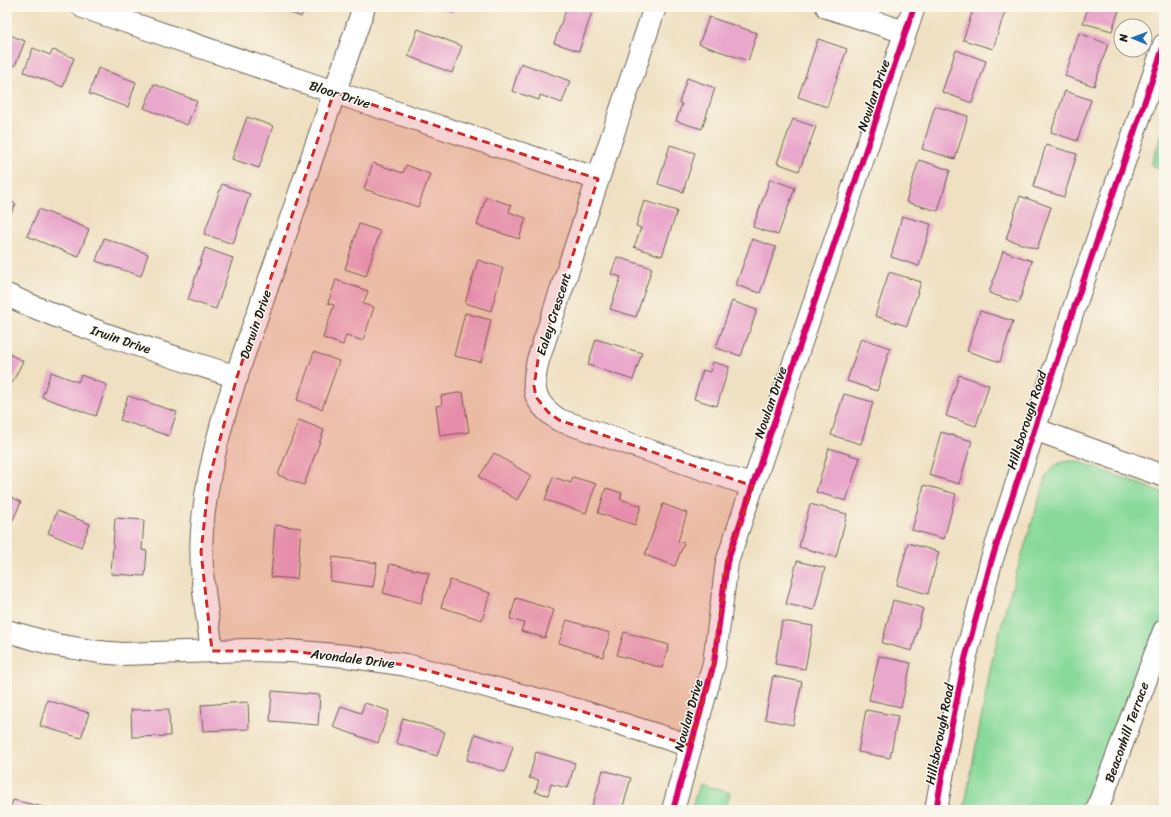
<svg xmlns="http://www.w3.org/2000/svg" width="1171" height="817" viewBox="0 0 1171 817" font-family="Sriracha,sans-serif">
<rect width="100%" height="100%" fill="#fbf7ec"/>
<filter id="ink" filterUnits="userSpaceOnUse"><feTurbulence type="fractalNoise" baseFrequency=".025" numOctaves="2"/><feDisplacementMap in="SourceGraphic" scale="8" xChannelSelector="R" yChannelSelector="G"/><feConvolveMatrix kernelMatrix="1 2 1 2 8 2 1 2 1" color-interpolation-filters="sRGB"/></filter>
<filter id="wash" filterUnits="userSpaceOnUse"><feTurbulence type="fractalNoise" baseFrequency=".012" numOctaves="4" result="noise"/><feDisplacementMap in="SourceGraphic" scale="16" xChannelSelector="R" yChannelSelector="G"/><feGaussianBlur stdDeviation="0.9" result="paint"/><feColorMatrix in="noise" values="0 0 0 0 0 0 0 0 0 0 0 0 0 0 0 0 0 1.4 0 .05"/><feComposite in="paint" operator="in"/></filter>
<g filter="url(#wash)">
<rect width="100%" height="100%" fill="#efe0c1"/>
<g fill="#88d99a" stroke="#527a5b">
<path d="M1164,127V170L1151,165Z"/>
<path d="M1070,461H1077L1164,493V613L1090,810H964L992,660L1008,600L1046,477C1052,466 1058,462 1070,461Z"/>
<path d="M699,784L730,793L725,810H691Z"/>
</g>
<g id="blocks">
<g fill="#e9a7cb">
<path d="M276,7H305L301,17Z"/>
<path d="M435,7H455L453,13Z"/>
<path d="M567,7H588L593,9L579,51L554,43Z"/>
<path d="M974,7L1006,8L993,49L963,40Z"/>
<path d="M1088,7H1120L1112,31L1083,23Z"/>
<path d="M709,17L757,33L748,61L699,44Z"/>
<path d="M418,29L462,46L452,73L408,56Z"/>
<path d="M1079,33L1108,44L1094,86L1065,76Z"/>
<path d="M7,34L25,41L15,66L7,62Z"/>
<path d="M818,39L847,49L827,107L798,97Z"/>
<path d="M33,48L50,55L53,50L74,58L63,87L24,72Z"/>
<path d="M956,50L986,61L972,103L942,92Z"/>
<path d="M521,63L570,81L562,103L540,95L539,100L512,91Z"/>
<path d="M98,68L136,82L128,107L89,94Z"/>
<path d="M687,78L715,88L702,129L676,121L682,104L679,103Z"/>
<path d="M154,84L197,101L187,125L144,108Z"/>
<path d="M1065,91L1091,100L1077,141L1051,132Z"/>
<path d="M935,106L968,116L955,159L922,149Z"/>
<path d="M247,117L273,126L259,168L232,159Z"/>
<path d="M793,119L816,127L799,171L777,163Z"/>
<path d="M670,145L695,153L683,192L658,184Z"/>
<path d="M1046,145L1077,154L1064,197L1033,187Z"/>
<path d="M919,160L950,170L938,211L906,202Z"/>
<path d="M373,163L403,173L406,165L430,174L418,207L364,189Z"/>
<path d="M770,179L795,188L778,235L753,227Z"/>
<path d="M222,184L250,194L233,244L204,234Z"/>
<path d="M1020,196L1051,207L1037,249L1006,239Z"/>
<path d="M486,197L511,205L509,212L526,218L519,239L477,225Z"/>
<path d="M7,200L16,204L7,220Z"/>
<path d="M644,201L677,211L662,256L634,247L641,228L636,226Z"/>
<path d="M39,209L89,229L78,257L27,236Z"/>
<path d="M902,216L931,224L919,266L891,257Z"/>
<path d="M359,224L380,231L366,276L345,269Z"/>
<path d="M104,238L148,254L141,276L96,261Z"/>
<path d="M752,239L776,247L760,293L736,285Z"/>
<path d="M205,248L233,258L216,309L188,300Z"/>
<path d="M1003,251L1032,261L1019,303L989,293Z"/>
<path d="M617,257L652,268L636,317L610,309L621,277L611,274Z"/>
<path d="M478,260L503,268L491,311L465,303Z"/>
<path d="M889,272L921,282L907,326L875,316Z"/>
<path d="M336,280L368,291L363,304L374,307L363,341L346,335L343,345L323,338L334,305L328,303Z"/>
<path d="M732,301L757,310L741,356L716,348Z"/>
<path d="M980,311L1013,321L1000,362L967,351Z"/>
<path d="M465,313L491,320L481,362L454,356Z"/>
<path d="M861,338L890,348L877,391L847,381Z"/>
<path d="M596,339L642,353L633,380L588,365Z"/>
<path d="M314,352L339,361L322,409L297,400Z"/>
<path d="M7,353L23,361L12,383L7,381Z"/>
<path d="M713,362L729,367L717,406L694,399L703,370L710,372Z"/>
<path d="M51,372L78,382L81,375L107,385L96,416L42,397Z"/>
<path d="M959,375L989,385L976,426L946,416Z"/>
<path d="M463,392L469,432L440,436L436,406L442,405L441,396Z"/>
<path d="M844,394L873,402L861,444L831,435Z"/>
<path d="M128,396L177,412L169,436L120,420Z"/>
<path d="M299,420L324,430L304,485L278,475Z"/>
<path d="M941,432L972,441L959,484L929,475Z"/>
<path d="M829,448L860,458L846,501L816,492Z"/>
<path d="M494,453L531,476L517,500L479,477Z"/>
<path d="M553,477L571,483L573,477L596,484L586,513L545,500Z"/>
<path d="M924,485L956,494L944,539L912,530Z"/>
<path d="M606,488L622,493L620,499L641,506L635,525L598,513Z"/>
<path d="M7,495L21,502L13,520L7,518Z"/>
<path d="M663,504L687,513L678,541L684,543L675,566L645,555Z"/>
<path d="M810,504L847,514L836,557L799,547Z"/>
<path d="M57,511L90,524L81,547L48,533Z"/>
<path d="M115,518L144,520L142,550L147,551L145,576L111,574Z"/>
<path d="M275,525L301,528L297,579L271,577Z"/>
<path d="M908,543L939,552L928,594L897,585Z"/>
<path d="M333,557L377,563L373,587L330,581Z"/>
<path d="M797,561L825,568L814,610L786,604Z"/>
<path d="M390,564L429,573L421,603L383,593Z"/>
<path d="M450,580L490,593L482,620L441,607Z"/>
<path d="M516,598L554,610L545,638L521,631L524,623L510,619Z"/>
<path d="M893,600L923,608L912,651L882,643Z"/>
<path d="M567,620L610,633L603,657L559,643Z"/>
<path d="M782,621L813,626L805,669L775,664Z"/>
<path d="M624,632L669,645L662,668L617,655Z"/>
<path d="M879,656L911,663L901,707L869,700Z"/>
<path d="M773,676L802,682L793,725L765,719Z"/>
<path d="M272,691L320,695L318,725L270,721Z"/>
<path d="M47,700L89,713L81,738L40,726Z"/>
<path d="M248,702L249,729L203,731L201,705Z"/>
<path d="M365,703L389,711L378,743L333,727L341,706L361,713Z"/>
<path d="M169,709L170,736L132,737L131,710Z"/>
<path d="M866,710L898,716L890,758L858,752Z"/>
<path d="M403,718L445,732L437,756L396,743Z"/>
<path d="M475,734L513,746L505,772L467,760Z"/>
<path d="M536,752L575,763L568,788L551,784L548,795L535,792L539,780L529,778Z"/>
<path d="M603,770L631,778L622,810H591Z"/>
<path d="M13,800L52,809V810H10Z"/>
</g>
</g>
</g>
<g filter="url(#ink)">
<use href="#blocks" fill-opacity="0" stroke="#666156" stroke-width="1"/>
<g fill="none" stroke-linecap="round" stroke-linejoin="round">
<defs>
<g id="minor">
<path d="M83,7L334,92L598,179"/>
<path d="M655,7L538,360C531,389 533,403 559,420L753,486"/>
<path d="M827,7L905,32"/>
<path d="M7,295C81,329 159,352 237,377"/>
<path d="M1034,429L1164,476"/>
<path d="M7,631L56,645L99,652L122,654L248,650L290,651L346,656L374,660L406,665L581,711L691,746"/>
<path d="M212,651C207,612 199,570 202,531C208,448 239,368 266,290C299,196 331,102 364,7"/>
<path d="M673,810L714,663L727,562L914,7"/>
<path d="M1097,810L1164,631"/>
</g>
<path id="major" d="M936,810L948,744L965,659L991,562L1072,314L1164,45"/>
</defs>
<use href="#minor" stroke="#666156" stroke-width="24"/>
<use href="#major" stroke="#666156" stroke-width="24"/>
<use href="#minor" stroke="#fff" stroke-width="22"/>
<use href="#major" stroke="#fff" stroke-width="22"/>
<defs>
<g id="cycleway">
<path d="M673,810L714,663L727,562L914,7"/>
<path d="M936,810L948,744L965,659L991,562L1072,314L1164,45"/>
</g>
</defs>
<use href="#cycleway" stroke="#fbf7ec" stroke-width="8"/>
<use href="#cycleway" stroke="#d6006c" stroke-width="6"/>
</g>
</g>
<path fill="#d62828" fill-opacity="0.2" stroke="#d62828" stroke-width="3" stroke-dasharray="8 5" stroke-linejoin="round" d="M334,92L598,179L538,360L534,386L536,397L548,412L559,420L753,486L727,562L714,663L691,746L581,711L406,665L290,651H212L201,552L209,479L237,377Z"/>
<g text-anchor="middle" stroke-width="3" stroke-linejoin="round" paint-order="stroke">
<g font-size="13" fill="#1c1c1c" stroke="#fbf7ec">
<text transform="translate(340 94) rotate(18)" y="5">Bloor Drive</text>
<text transform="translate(873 95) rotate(-71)" y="5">Nowlan Drive</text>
<text transform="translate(553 314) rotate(-72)" y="5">Ealey Crescent</text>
<text transform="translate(255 324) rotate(-71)" y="5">Darwin Drive</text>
<text transform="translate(121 339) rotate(19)" y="5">Irwin Drive</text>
<text transform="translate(770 402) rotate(-71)" y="5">Nowlan Drive</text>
<text transform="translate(1026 420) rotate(-72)" y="5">Hillsborough Road</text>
<text transform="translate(353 658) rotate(7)" y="5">Avondale Drive</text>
<text transform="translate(688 715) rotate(-74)" y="5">Nowlan Drive</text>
<text transform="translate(1126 732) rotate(-70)" y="5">Beaconhill Terrace</text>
<text transform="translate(939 734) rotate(-79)" y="5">Hillsborough Road</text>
</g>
</g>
<rect width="1171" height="817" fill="none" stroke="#fbf7ec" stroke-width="24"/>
<g transform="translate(1133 38) rotate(271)"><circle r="19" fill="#fbf7ec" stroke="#a29f99"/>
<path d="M0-3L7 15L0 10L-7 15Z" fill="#1f6fb2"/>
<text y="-6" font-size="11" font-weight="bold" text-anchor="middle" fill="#1c1c1c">N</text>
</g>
</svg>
